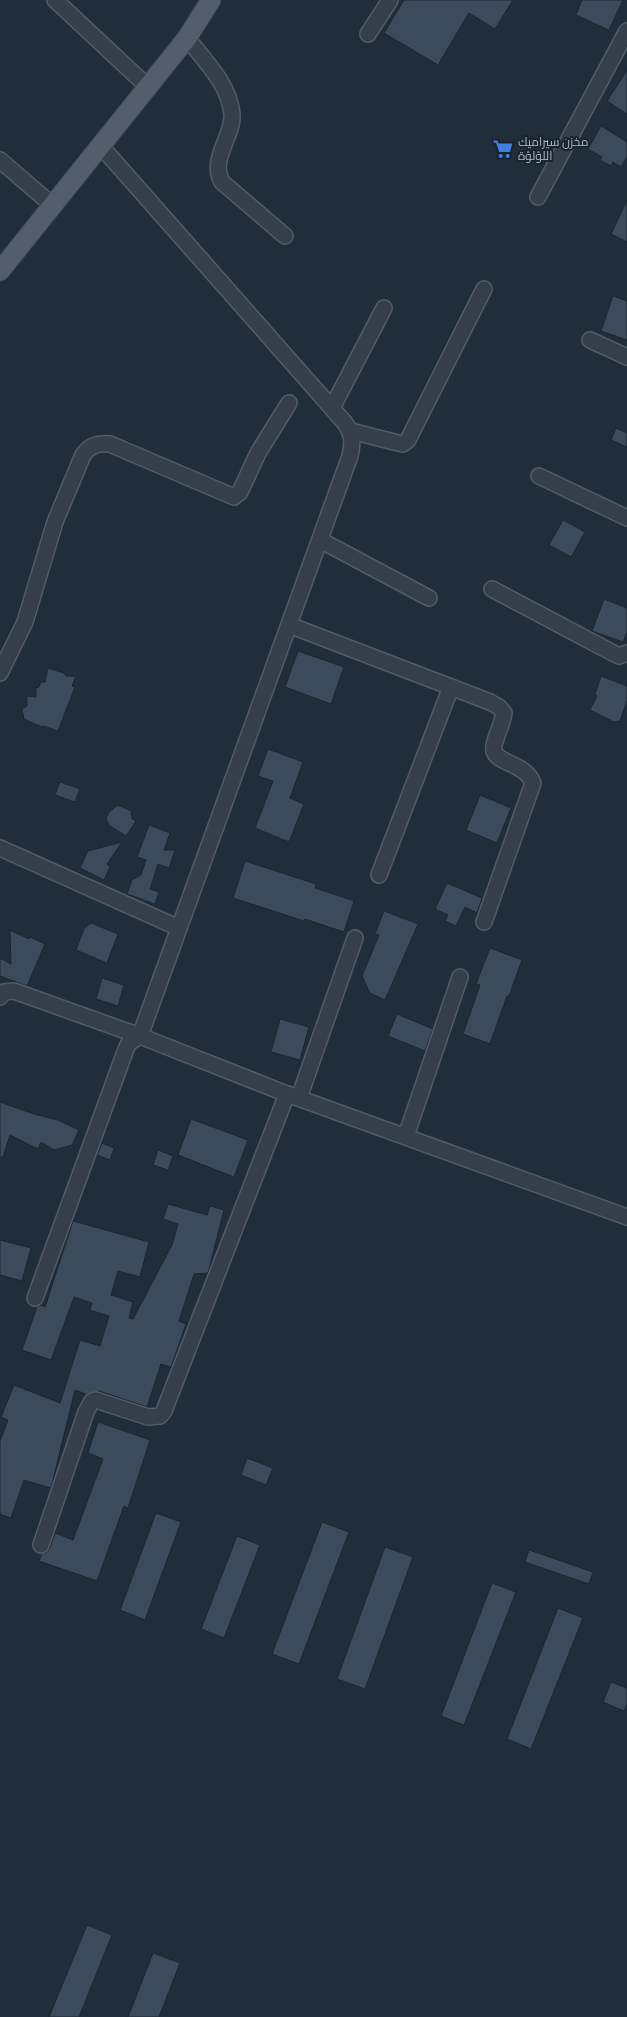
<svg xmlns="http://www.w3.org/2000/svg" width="627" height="2017" viewBox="0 0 627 2017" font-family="Signika,Cairo,sans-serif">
<rect width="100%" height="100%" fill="#202d3b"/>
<g fill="#3c4b5b" stroke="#1b2632">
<path d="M404,0H513L495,29L469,13L438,65L384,33Z"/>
<path d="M582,0H623L609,30L576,15Z"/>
<path d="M627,70V114L607,101Z"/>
<path d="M601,126L627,142V157L621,167L613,162L611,166L600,160L602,157L588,149Z"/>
<path d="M627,200V242L611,234Z"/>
<path d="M613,296L627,301V340L601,331Z"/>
<path d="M616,428L627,433V447L611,440Z"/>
<path d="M563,520L585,532L571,557L549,545Z"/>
<path d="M604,599L627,608V632L623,642L592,631Z"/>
<path d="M298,651L344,667L331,704L285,687Z"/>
<path d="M48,668L64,673L66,676H76L72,686L75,687L58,731L44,726L42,727L24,719L22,709L27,706V696L36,697V688L39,687L41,682H45Z"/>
<path d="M601,676L627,686V701L620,721L614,722L590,710L597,696L595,694Z"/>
<path d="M268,749L303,762L290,798L304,804L289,842L255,828L273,781L258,776Z"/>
<path d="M60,782L80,789L75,802L55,795Z"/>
<path d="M480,795L511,808L497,843L466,830Z"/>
<path d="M118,805L131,811L132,819L136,821L126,836L109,825L106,819L109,812Z"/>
<path d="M149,825L170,833L164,850H175L169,868L158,864L150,889L159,892L155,904L127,894L132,880L141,875L146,860L137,857Z"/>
<path d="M122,842L107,864L110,867L104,880L80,868L88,851Z"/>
<path d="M245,861L316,884L315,888L354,901L344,932L305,919L304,921L233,898Z"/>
<path d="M447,883L482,898L477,913L465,907L456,926L445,921L448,915L435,909Z"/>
<path d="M384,911L418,924L385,1000L370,993L362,976L379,935L375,934Z"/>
<path d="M91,923L118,934L107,963L76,950L84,929Z"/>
<path d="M10,930L29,939L30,937L45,944L27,986L0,976V958L11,964Z"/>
<path d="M490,948L522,960L509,996H507L490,1044L463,1034L480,985L476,984Z"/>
<path d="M102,978L124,985L118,1006L96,999Z"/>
<path d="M397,1014L433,1029L425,1051L388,1036Z"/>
<path d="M280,1019L309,1027L300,1060L271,1052Z"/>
<path d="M0,1102L34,1114L58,1120L79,1130L72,1145L54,1150L41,1142L38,1149L10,1135L3,1157H0Z"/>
<path d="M191,1119L248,1140L234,1177L178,1155Z"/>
<path d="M102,1143L114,1148L110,1160L97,1155Z"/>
<path d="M158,1150L173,1156L168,1170L153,1165Z"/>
<path d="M168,1204L207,1215L210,1206L224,1210L208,1273L194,1274L179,1321L186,1324L171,1367L161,1364L147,1407L99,1391L86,1394L75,1390L51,1488L24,1480L11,1518L0,1514V1441L8,1420L1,1417L14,1385L60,1403L80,1340L100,1346L109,1316L90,1310L92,1303L74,1297L51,1360L22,1350L37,1307L41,1305L45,1307L73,1221L149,1242L140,1277L118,1271L111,1295L133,1302L129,1318L133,1319L172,1245L178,1224L163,1219Z"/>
<path d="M0,1240L31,1248L22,1281L0,1275Z"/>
<path d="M98,1422L150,1440L128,1508L124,1506L97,1581L39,1561L42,1554L47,1552L50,1548L55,1533L73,1540L103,1459L88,1453Z"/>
<path d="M247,1458L273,1468L266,1485L241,1475Z"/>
<path d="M156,1513L181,1522L145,1620L120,1610Z"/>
<path d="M322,1522L349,1532L299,1664L272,1654Z"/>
<path d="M237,1536L260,1545L224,1638L201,1629Z"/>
<path d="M385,1547L413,1557L365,1689L337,1679Z"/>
<path d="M529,1550L593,1572L589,1584L525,1562Z"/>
<path d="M492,1583L516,1592L464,1725L441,1716Z"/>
<path d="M558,1608L583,1618L531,1749L507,1739Z"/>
<path d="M611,1682L627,1688V1704L624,1711L603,1702Z"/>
<path d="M87,1925L112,1935L79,2017H49Z"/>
<path d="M153,1953L180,1963L159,2017H128Z"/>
</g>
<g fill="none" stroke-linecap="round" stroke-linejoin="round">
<defs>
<g id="minor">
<path d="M55,0L148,87"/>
<path d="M368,34L390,0"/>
<path d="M187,38C205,61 229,84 232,114C234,135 209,160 222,182L285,236"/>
<path d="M0,160L52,205"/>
<path d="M538,197L627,31"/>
<path d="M590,340L627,357"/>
<path d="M332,408L384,308"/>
<path d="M351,431L398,443L403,444L408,440L484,289"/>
<path d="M539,476L627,518"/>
<path d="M320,540L429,598"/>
<path d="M492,589L613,653L619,656L627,653"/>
<path d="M289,625L490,702L499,707L504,713C503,724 492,742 494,751C498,764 525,763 533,783L484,922"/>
<path d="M0,673L25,622L55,522L83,455C90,445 98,443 110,444L234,497L240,492L258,453L289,403"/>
<path d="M0,848L179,928"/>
<path d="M379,875L451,687"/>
<path d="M0,997L4,992L14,991L140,1036L287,1094L627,1217"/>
<path d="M299,1098L355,938"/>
<path d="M406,1136L460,977"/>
<path d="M35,1298L126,1049L129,1043L140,1036L350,456C353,442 353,435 345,423L100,145"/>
<path d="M41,1545L86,1412L92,1401L96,1400L148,1417L160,1416L164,1411L287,1094"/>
</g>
<path id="major" d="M0,271L187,38L211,0"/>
</defs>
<use href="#minor" stroke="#525c69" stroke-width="18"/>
<use href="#major" stroke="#3d4855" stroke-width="21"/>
<use href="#minor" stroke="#343f4b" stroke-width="15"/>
<use href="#major" stroke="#525e6c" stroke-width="19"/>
</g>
<defs>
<symbol id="supermarket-bare" viewBox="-9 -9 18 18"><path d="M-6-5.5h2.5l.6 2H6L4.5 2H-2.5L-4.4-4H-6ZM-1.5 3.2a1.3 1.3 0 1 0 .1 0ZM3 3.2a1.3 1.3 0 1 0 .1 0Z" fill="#3f7fe0" stroke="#192430" stroke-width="2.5" paint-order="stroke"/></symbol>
</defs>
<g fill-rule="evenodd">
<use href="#supermarket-bare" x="489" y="135" width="28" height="28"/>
</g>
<g text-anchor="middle" stroke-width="4" stroke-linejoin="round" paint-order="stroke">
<g font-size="12" fill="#afb9c8" stroke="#192430" text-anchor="start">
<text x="518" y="146">مخزن سيراميك<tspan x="518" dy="14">اللؤلؤة</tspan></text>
</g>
</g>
</svg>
